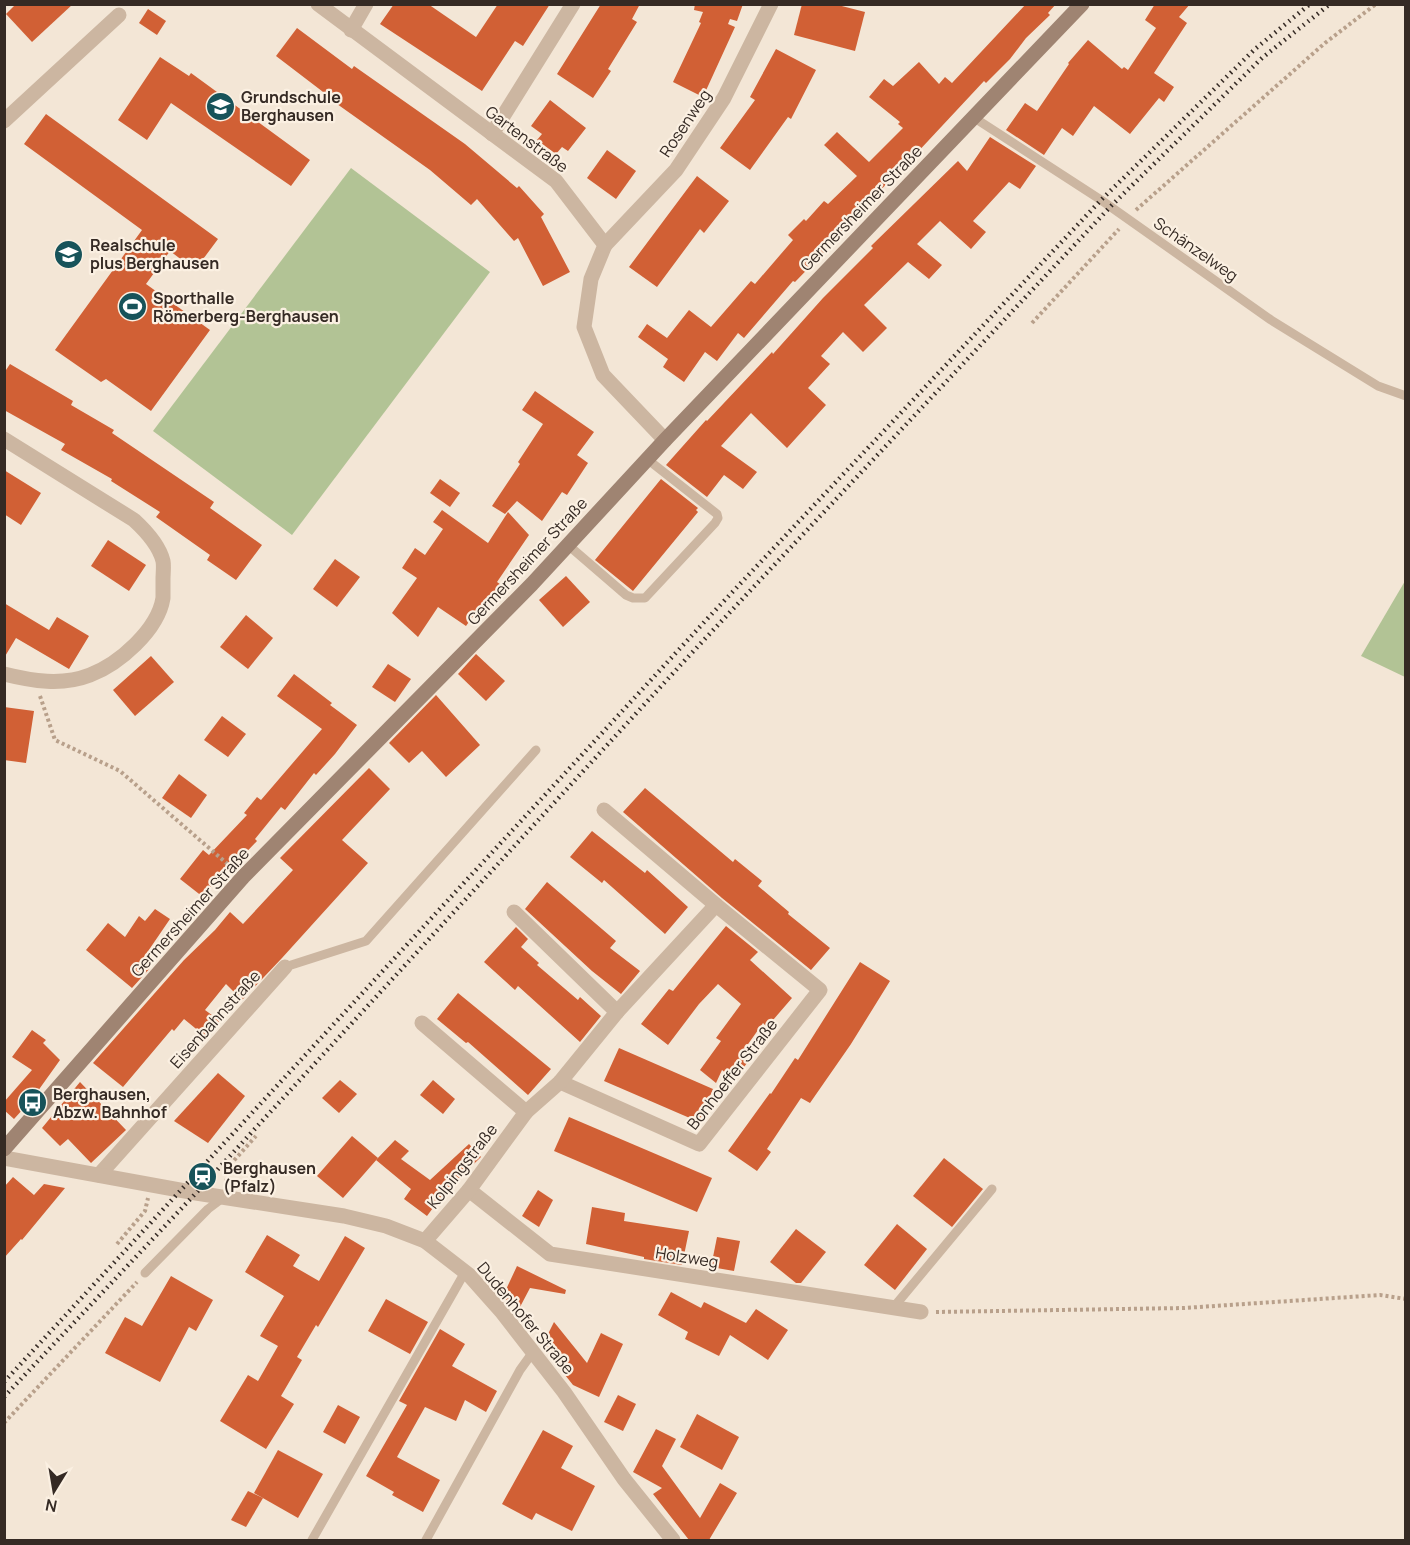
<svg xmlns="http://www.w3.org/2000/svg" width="1410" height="1545" viewBox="0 0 1410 1545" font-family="Manrope,sans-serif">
<rect width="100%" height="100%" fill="#f3e6d6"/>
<g fill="#b2c395">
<path d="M351,168L490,272L292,535L153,431Z"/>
<path d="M1405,581V677L1361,656Z"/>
</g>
<g fill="#d16035">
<path d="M16,4H73L32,42L6,14Z"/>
<path d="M394,4H428L476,37L498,4H550L523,46L515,41L482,91L380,24Z"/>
<path d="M601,4H640L632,19L637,22L608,69L611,71L593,98L557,74Z"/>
<path d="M695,4H743L737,21L730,19L728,24L735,27L703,97L673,82L701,23L699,22L703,12L694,10Z"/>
<path d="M802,4H834L865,12L855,51L794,35Z"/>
<path d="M1026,4H1056L1048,13L1050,15L1026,38L1010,59L986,83L984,81L914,156L854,217L830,246L795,282L793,281L744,338L738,333L717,361L705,352L684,382L663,367L668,359L638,337L647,324L667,338L689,310L711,327L751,281L755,284L793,240L788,235L804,219L806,221L824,201L828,204L857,176L824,145L837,132L869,162L903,128L898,124L900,122L869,97L884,79L893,86L919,62L939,84L945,77L952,83Z"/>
<path d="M1155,4H1190L1179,17L1187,23L1154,73L1174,87L1164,102L1159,98L1130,134L1094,106L1073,136L1062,128L1044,155L1006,130L1025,103L1037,111L1069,64L1068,63L1088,40L1122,69L1124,67L1128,70L1156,28L1145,20Z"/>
<path d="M148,9L166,21L157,35L139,23Z"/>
<path d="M297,28L352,69L354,66L465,144L517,188L519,186L544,214L541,217L570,272L543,286L518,238L514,241L477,199L471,205L430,170L330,99L331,98L276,56Z"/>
<path d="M776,49L816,70L791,119L788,117L750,170L720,148L755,100L750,97Z"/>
<path d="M160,57L189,76L191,73L310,160L291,186L171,103L147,140L118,120Z"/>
<path d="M550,100L586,128L568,151L562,147L556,154L537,140L542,134L531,126Z"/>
<path d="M46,114L218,239L195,270L170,251L146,284L210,330L151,411L106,379L101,382L55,350L142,230L24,144Z"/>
<path d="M990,137L1036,166L1020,189L1009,182L973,221L986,232L971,249L940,221L917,244L942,265L929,279L908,262L864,305L887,328L863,352L843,332L821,356L830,364L808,388L826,405L787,448L751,413L721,446L757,472L743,489L724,475L707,497L666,465L706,420L707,421L772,352L773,354L823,298L873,248L871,246L958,161L967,171Z"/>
<path d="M607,150L636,171L616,199L587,178Z"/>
<path d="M697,176L729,201L704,233L700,229L657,287L629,267Z"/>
<path d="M10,364L73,401L71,405L114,430L112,433L214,502L210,508L262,545L236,580L207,560L210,555L156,517L160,512L111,481L112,479L61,450L65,444L4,410V373Z"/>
<path d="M535,391L594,432L577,455L588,463L567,495L562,492L542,521L517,501L505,514L492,506L520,464L518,462L543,424L522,410Z"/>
<path d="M4,470L41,493L21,525L4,514Z"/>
<path d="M440,479L460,493L450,507L430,493Z"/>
<path d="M661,479L698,508L696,510L698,512L633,591L595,560Z"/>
<path d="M442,510L488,543L508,512L529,535L497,582L504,587L493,603L486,598L466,626L438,607L418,637L392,613L417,578L402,568L415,548L425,555L443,529L433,522Z"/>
<path d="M108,540L146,565L129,591L91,566Z"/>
<path d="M335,559L360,577L337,607L313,589Z"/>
<path d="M566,576L590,602L563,627L539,600Z"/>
<path d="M4,603L49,630L57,617L89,636L69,669L16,638L4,658Z"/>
<path d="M246,615L273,638L248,669L220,647Z"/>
<path d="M476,654L505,681L486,701L458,674Z"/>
<path d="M151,656L174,682L135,716L113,690Z"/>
<path d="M388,664L411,679L395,702L372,687Z"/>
<path d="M294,674L332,703L330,705L357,725L335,754L316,775L314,773L285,810L281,807L255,839L257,841L233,866L230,863L203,897L180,879L203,850L209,855L247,815L244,813L257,797L261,800L322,729L277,696Z"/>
<path d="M436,695L480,745L446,777L422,751L409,763L389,743Z"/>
<path d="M4,707L34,711L26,763L4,760Z"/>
<path d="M222,716L246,734L228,757L204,740Z"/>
<path d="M369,768L390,789L342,840L368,863L282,958L242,1000L226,984L205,1010L220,1021L206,1037L184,1019L174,1031L172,1029L123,1087L93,1063L184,960L215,930L230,912L243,924L293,870L280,858Z"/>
<path d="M179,774L207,795L191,818L162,798Z"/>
<path d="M645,788L733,862L735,859L762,881L758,886L789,912L788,914L830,948L811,970L722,898L623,812Z"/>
<path d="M592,831L645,873L647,870L688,907L665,934L604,880L602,883L570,857Z"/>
<path d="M547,882L616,941L610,948L640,971L621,994L592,971L525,909Z"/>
<path d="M155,909L170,919L142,960L151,967L132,988L86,950L108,923L125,937L139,916L145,921Z"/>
<path d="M726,926L758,952L750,960L792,998L767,1027L763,1023L741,1054L749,1060L735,1080L722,1070L716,1083L700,1070L721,1041L716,1038L741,1004L718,984L699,1004L668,1045L641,1024L669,989L673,991Z"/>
<path d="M516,927L528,939L521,947L539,963L537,965L578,1000L580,997L601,1016L580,1042L518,986L515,990L484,962Z"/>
<path d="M860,962L890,981L851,1044L810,1103L801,1098L767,1149L771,1152L757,1171L728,1151L770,1093L771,1094L795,1058L798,1060Z"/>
<path d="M458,993L551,1069L528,1095L468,1042L466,1043L437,1019Z"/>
<path d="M32,1030L46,1040L43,1043L60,1060L25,1109L24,1108L14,1119L4,1110V1102L32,1070L12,1057Z"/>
<path d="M619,1048L713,1089L699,1122L604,1081Z"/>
<path d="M218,1073L245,1096L208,1143L174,1121Z"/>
<path d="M340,1080L357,1094L339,1113L322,1098Z"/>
<path d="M433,1080L455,1099L443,1114L420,1095Z"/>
<path d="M80,1082L126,1130L91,1163L68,1139L60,1146L42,1128Z"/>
<path d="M569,1117L712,1178L697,1212L554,1151Z"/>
<path d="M352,1136L378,1158L343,1198L317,1176Z"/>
<path d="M395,1140L409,1151L401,1159L430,1180L469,1144L481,1157L444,1193L427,1216L404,1199L411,1189L376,1160Z"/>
<path d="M944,1158L983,1189L952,1227L913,1196Z"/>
<path d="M13,1177L34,1195L44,1184L65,1188L22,1240L21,1239L4,1258V1187Z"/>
<path d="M538,1190L553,1200L539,1227L522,1216Z"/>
<path d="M592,1207L625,1213L624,1221L689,1231L682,1265L644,1259V1257L586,1244Z"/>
<path d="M897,1224L927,1249L895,1290L864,1265Z"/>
<path d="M796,1229L826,1252L801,1283H796L770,1262Z"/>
<path d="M267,1235L300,1255L293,1266L319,1281L345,1236L365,1248L318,1327L316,1325L297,1357L302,1360L281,1396L294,1404L266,1449L220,1421L248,1375L258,1381L278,1346L260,1336L284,1296L245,1272Z"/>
<path d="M717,1237L740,1241L734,1271L711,1267Z"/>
<path d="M517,1266L566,1290L565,1294L530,1288L520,1307L502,1298Z"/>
<path d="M171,1276L213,1300L196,1331L189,1327L160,1382L105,1353L125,1317L142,1326Z"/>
<path d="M671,1292L701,1308L704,1302L746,1323L756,1309L788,1330L768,1360L730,1335L719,1356L685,1339L688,1332L658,1315Z"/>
<path d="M386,1299L428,1322L410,1354L368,1331Z"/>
<path d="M554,1322L587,1363L601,1333L623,1344L599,1397L573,1385L542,1346Z"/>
<path d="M440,1329L465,1344L452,1366L497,1391L486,1412L465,1400L456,1421L425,1407L397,1457L440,1480L423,1512L392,1495L394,1492L366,1476L407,1405L399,1401Z"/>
<path d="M618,1395L636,1404L623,1431L604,1422Z"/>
<path d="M338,1405L360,1417L345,1444L323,1432Z"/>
<path d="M697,1414L739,1437L722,1470L680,1447Z"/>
<path d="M656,1429L676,1439L662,1466L700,1518L720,1483L737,1493L709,1540H689L653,1494L662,1488L633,1472Z"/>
<path d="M543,1430L573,1446L561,1468L595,1486L572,1531L536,1513L532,1520L502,1504Z"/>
<path d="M278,1450L323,1474L298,1518L254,1493Z"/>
<path d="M248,1491L263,1498L246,1527L231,1520Z"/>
</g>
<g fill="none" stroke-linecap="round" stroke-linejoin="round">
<g stroke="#b8a08b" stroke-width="4" stroke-dasharray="3 3" stroke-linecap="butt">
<path d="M1136,210L1325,43L1376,4"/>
<path d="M1032,323L1119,229"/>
<path d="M40,696L55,740L120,771L231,867"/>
<path d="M226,1182L229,1166L256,1136"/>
<path d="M117,1244L145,1211L148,1198"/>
<path d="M936,1312L1184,1308L1380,1295L1406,1299"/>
<path d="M4,1423L137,1282"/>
</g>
<g stroke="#ccb6a1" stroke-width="9">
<path d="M973,117L1101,200L1271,320L1378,386L1406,396"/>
<path d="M568,545L626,595L633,598H645L715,523L718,518L717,514L647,459"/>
<path d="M285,967L366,941L536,750"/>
<path d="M145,1273L208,1209L224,1197"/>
<path d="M893,1308L992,1189"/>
<path d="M312,1540L465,1272"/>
<path d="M426,1540L520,1370L533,1352"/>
</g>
<g stroke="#ccb6a1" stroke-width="15">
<path d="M318,4L556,181L605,245L591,279L584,327L603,375L665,440"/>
<path d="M351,30L366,4"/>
<path d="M4,121L119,15"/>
<path d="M492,134L573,4"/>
<path d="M605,245L676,170L724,98L771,4"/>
<path d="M4,439L134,520C146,531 159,545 163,561C164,566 163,574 163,579C163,585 163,592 163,598C158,630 119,664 90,675C62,686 32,681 4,674"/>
<path d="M514,912L617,1012"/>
<path d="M422,1023L526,1112"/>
<path d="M560,1082L699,1144L820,990L716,905"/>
<path d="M99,1175L285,967"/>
<path d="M469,1190L550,1254L921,1312"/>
<path d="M425,1241L469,1190L526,1112L560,1082L617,1012L716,905L604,810"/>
</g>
<path stroke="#ccb6a1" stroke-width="15" d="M4,1158L196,1193L344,1216L386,1226L425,1241L469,1275L501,1311L564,1392L624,1479L673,1540"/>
<path stroke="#9f8472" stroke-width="15" d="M4,1149L243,877L532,584L665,440L1082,4"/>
<g stroke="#352a24" stroke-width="4.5" stroke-dasharray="1.5 4.5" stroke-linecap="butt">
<path d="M4,1382L708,618L1101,200L1255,49L1310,4"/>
<path d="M4,1397L196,1193L687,658L1111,206L1262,58L1330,4"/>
</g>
</g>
<defs>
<symbol id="school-disc" viewBox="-11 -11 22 22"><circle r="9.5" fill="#17535a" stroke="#fbf0e2"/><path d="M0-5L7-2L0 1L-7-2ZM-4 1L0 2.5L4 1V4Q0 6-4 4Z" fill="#fff"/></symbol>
<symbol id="stadium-disc" viewBox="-11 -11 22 22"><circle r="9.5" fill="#17535a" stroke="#fbf0e2"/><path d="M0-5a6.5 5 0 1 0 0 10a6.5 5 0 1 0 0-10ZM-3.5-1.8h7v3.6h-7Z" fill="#fff"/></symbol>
<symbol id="bus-disc" viewBox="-11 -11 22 22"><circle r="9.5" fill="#17535a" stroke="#fbf0e2"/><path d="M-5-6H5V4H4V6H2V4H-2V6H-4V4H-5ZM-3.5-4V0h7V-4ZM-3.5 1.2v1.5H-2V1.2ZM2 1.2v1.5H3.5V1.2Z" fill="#fff"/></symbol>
<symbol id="station-disc" viewBox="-11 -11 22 22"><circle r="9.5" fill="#17535a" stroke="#fbf0e2"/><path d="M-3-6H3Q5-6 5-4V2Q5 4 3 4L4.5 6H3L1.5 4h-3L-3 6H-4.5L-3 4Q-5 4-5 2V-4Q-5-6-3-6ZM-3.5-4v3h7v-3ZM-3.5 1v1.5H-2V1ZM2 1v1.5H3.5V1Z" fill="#fff"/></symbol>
</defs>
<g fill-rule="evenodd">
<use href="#school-disc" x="204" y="90" width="33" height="33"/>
<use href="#school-disc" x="52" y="238" width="33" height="33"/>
<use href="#stadium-disc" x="116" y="290" width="33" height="33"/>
<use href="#bus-disc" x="16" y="1086" width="33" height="33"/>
<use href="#station-disc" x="186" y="1160" width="33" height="33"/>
</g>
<g text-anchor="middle" stroke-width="4.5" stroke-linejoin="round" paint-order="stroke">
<g font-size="16" font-weight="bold" fill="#352a24" stroke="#fbf0e2" text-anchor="start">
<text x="241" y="103">Grundschule<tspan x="241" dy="18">Berghausen</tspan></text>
<text x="90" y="251">Realschule<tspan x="90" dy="18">plus Berghausen</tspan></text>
<text x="153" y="304">Sporthalle<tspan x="153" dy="18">Römerberg-Berghausen</tspan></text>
<text x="53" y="1100">Berghausen,<tspan x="53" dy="18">Abzw. Bahnhof</tspan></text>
<text x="223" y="1174">Berghausen<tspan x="223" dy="18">(Pfalz)</tspan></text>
</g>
<g font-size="16" fill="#352a24" stroke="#fbf0e2">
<text transform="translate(685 123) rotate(-56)" y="6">Rosenweg</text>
<text transform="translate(527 139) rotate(37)" y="6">Gartenstraße</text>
<text transform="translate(861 208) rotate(-46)" y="6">Germersheimer Straße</text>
<text transform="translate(1196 249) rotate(35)" y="6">Schänzelweg</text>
<text transform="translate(527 561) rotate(-47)" y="6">Germersheimer Straße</text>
<text transform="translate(190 912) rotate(-48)" y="6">Germersheimer Straße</text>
<text transform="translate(215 1019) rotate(-48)" y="6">Eisenbahnstraße</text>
<text transform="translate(732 1074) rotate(-52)" y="6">Bonhoeffer Straße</text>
<text transform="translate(462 1166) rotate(-52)" y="6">Kolpingstraße</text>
<text transform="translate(687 1257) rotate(9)" y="6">Holzweg</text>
<text transform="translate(526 1318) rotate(50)" y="6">Dudenhofer Straße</text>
</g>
</g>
<rect width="1410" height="1545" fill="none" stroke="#352a24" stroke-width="12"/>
<g transform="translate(54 1491) rotate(191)" stroke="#fbf0e2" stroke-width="4.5" paint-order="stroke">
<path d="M0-4.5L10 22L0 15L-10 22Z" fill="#352a24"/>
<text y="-9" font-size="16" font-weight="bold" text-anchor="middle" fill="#352a24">N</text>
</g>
</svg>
